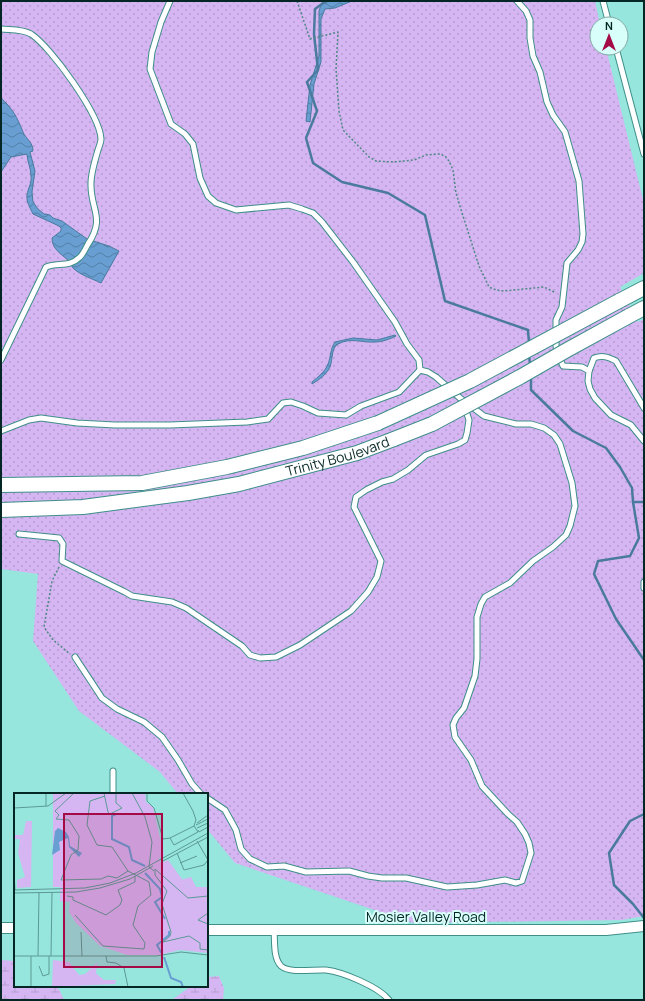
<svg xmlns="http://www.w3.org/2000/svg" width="645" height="1001" viewBox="0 0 645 1001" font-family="Manrope,sans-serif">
<defs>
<pattern id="green-dots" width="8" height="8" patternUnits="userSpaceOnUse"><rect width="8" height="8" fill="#d5b6f3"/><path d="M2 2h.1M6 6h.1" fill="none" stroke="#b59cd0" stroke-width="1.8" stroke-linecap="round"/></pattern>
<pattern id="wetland-marsh" width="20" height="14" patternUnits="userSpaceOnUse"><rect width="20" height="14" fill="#d5b6f3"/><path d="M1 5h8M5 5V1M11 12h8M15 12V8" fill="none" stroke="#b59cd0"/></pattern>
<pattern id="water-waves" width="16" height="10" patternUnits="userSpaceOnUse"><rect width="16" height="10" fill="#689ed1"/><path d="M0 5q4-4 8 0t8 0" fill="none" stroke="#5381a9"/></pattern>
</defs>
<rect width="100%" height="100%" fill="#96e6de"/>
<path fill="url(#green-dots)" d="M1,1H595L600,24H597V48H606L644,204V273L620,287L638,322L644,319V916L622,920L413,923L235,863L207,829V794H178L160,772L79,711L33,641L38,574L1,569Z"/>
<g fill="url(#wetland-marsh)">
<path d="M1,960L15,961V986H56L60,991L64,1000H1Z"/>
<path d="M219,976L224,988L223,1000H172L191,986H207V977Z"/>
</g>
<g fill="url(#water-waves)" stroke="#4a7a9d">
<path d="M329,1H352L335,8L325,9L321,19V62L314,84L310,122L306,121L310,85L319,56V11L321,5Z"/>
<path d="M1,98C13,109 17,117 23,132C26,139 33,142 33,151L30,152L35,171L32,192L33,202L38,209L44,214L50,215L53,218L62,221L87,239L109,246L119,251L101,283C93,279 80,275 73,268C71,265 71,262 68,260C61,254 52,249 52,238L61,231V228L59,226L33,214C30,208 26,201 27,195C28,188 32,183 31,176C31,168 27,161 27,154L11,157L1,172Z"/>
<path d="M395,335L396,336C390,339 382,342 375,342C362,343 351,337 338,344C331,348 333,359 330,367C326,375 320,379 312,384V382C318,377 325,372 328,364C331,357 330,349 335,342L353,338L377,340Z"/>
</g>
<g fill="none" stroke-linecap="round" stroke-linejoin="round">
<g stroke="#4a7a9d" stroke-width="2.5">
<path d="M326,1L315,9L314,34L318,70L307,82L317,111L306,138L313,163L342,182L388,193L425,215L445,301L528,330L529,343"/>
<path d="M529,354L530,365"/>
<path d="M531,376V390L573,431L606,448L620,467L632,488L633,502L639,538L630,556L598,561L594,574L616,619L644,660"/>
<path d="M633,502H644"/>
<path d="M644,814L630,821L609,853L614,885L633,904L644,918"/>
</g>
<defs>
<g id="service">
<path d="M170,1L161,22L152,52L150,69L171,124L185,134L193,144L200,178L208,196L216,203L236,210L289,205L302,209L313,213L322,222L353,262L395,322L407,344L419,360L420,370"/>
<path d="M517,1L526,11L530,20V38L533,56L540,72L547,102L553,115L565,132L579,181L583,234L582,242L578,250L567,263L562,307L556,320V346L557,352L563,366L582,367L589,371"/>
<path d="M603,1L609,24"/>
<path d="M1,29C11,30 22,29 31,34C51,47 100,115 101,139C101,142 99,147 98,150C95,160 91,173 91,183C90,210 106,217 88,244C86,248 83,254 80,257C69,268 58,262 46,267L1,360"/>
<path d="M616,48L644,154"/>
<path d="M644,408L616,361C608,357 603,355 594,358L589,371L588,381L590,389L595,398L611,415L631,425L644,441"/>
<path d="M1,431L29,420L41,418L77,423L115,425H170L247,422L268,419L283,403L291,402L303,406L318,413L346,415L361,406L399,392L420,370"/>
<path d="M19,534L59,538L63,544L62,561L125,592L132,596L172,602L186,608L242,646L250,655L260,658L276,657L300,645L351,611L368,592L377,577L381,561L354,507L356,497L366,490L382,482L393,479L408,470L426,455L458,444L465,440L467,433L469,420L465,408"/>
<path d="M644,582V588"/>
<path d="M75,657L102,698L117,709L144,722L162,737L178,760L192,784L201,794"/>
<path d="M113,794V771"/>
<path d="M207,798L225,810L236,830L241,849L250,859L267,867L284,866L306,872L349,871L368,876L382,878H406L447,887L477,885L505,880L516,883L522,881L531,853L529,843L525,834L517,822L508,814L482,786L471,760L455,737L453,725L456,718L464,708L475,676L477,659V617L481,604L485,597L510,583L533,561L553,547L566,535L570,526L575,506L572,483L560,444L554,435L544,428L531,424H516L484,416L460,398L436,377L428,372L420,370"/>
<path d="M274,930C275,941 273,958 281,966C290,974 315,969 326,970C343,972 379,987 389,1000"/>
</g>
<g id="minor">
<path d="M1,928H15"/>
<path d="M207,930H606L644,926"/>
</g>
<g id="secondary">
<path d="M619,301L644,288"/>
<path d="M629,316L644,308"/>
<path d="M1,485L142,483L227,467L303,448L378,423"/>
<path id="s1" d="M1,510L83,507L188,493L239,484L357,453L394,439"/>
</g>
</defs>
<use href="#service" stroke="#3e8f88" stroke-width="7"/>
<use href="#minor" stroke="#3e8f88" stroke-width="12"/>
<use href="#secondary" stroke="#3e8f88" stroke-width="16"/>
<g stroke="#4e8882" stroke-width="1.5" stroke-dasharray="2 2" stroke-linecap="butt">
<path d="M297,1L310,39L338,32L336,69L339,111L343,130L369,157L376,161L393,162L414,160L426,155L439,154L445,156L449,161L453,170L456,193L463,216L479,266L489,287L496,290L504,291L544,287L556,293"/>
<path d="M59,567L52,581L44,627L53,640L70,654"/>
</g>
<use href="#service" stroke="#fff" stroke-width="5"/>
<use href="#minor" stroke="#fff" stroke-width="10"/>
<use href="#secondary" stroke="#fff" stroke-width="14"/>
<defs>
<g id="secondary-bridge">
<path d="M378,423L470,381L619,301"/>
<path d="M394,439L432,424L520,377L567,350L629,316"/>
</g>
</defs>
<use href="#secondary-bridge" stroke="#3e8f88" stroke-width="16" stroke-linecap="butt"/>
<use href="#secondary-bridge" stroke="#fff" stroke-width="14"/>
</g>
<g text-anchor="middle" stroke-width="4" stroke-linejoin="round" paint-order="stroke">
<g font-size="14" fill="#042725" stroke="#d8fffa">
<text dy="5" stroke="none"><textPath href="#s1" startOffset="342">Trinity Boulevard</textPath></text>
<text x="426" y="922">Mosier Valley Road</text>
</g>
</g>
<g transform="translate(14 793)">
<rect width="194" height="194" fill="#96e6de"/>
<path d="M39,0H131L132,9L139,14L150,62L145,65L147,70L154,67L173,93L184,101H194V160L166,157L145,162H113L86,153L62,130L55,119L56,109L46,108V94H39Z" fill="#d5b6f3"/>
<path d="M177,84L182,94H194V101H182L167,87Z" fill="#d5b6f3"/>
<path d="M12,28H18L17,94L3,95V87L11,84L4,60L6,46H0V42H9ZM39,167L55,169L65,182L71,181L83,170L82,180L85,183L90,187H102L101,191L38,194Z" fill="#d5b6f3"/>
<path d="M44,35L52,39L55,44L56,53L68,60L65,64L55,54L54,45L45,49L46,57L38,62L41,38Z" fill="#689ed1"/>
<path fill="none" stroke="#689ed1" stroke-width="2" d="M102,21L98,23V46L115,54L118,67L131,73M131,80L146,96L148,104L141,109L151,126M148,161L143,152L155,142V138M150,164L157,185L167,189L169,194"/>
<path fill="none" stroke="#5c9a94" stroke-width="1" d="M32,0V13M60,0L41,18L45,22L42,26L55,27L65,43L64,57L57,62L47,87L87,86L94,83L103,85L114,78M90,0L94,19L96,21L108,15L102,10V0M118,0L131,24L138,49L135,74L140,78M133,0V8L140,15L149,46L156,45L160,52L184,39L180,33L182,27L179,18L169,0M0,15L34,13L52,0M183,30L194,22M182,32L194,26M183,35L194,30M184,37L185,39L194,34M156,45L180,33M183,48L194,67M163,60L170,77L190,72L194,67M149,68L194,44M166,70L183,63M0,80L1,97M0,97L71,95L96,90L122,80L194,40M0,100L62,99L86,95L116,86L139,73M53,103L59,104V107L92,122L106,112L108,107L104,97L121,89V83M194,103L174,105L141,76V82L153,98L148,111L157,139L156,143L149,149L175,143L186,150V156L194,157M194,120L184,127L194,131M61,122L89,153L130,156L131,150L119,132L124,113L137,102L135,89L114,78L98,54L83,52L73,32L76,8L91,3M67,139L68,163M0,163H142L167,159L194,162M24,163L25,99M37,163L38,99M92,163L93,169L102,170L110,175L114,194M25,173L29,183L35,181V163M17,194V163"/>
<path fill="#a40b46" fill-opacity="0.15" stroke="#a40b46" stroke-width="2" d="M50,21H148V174H50Z"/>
<rect width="194" height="194" fill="none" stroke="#042725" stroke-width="2"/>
</g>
<rect width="645" height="1001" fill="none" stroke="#042725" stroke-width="4"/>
<g transform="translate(609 36)"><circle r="19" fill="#d8fffa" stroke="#83a9a5"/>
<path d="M0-3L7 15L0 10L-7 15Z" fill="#a40b46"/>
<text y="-6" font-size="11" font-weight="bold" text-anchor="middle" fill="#042725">N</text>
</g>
</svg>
